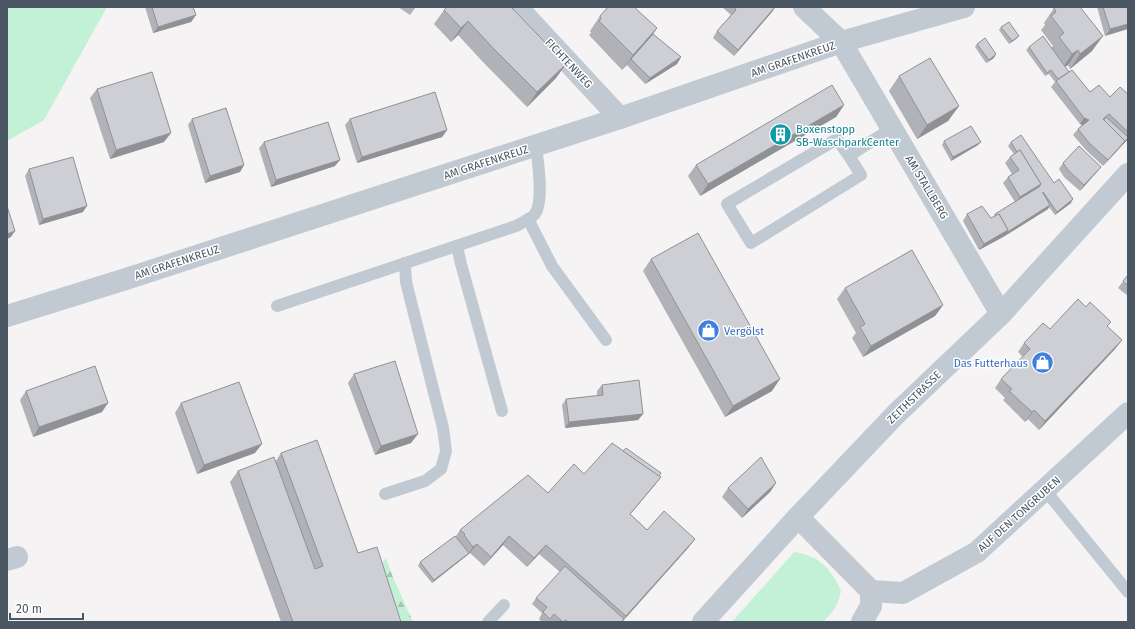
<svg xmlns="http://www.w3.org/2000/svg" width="1135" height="629" viewBox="0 0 1135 629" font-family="'Fira Sans',sans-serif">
<defs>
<pattern id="forest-firs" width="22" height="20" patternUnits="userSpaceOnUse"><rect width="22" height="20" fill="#c3f1d5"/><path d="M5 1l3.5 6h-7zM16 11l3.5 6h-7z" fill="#a0c6b0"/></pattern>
</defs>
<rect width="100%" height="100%" fill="#f5f3f3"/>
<g fill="#c3f1d5">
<path d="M7,7H107L44,120L7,141Z"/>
<path d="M794,552C820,556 831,569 841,591C838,605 833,612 823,622H732Z"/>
</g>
<path fill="url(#forest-firs)" d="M386,558L393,577L413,622H393L376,568Z"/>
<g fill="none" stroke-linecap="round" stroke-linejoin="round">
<g stroke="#c1cad2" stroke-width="12">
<path d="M849,156L837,139L727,204L751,243L861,175L849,156L892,128"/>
<path d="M528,219L552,266L606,340"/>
<path d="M457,246L461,264L502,411"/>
<path d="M277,306L516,226C521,223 532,218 535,214C544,201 538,162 536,146"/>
<path d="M1045,490L1128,592"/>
<path d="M385,494L425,481L441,469L446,451L443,428L406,282L405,263"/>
<path d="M488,622L504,605"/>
</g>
<g stroke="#c1cad2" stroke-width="22">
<path d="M517,7L620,118"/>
<path d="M804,7L841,42L1001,314"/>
<path d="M7,316L126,279L620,118L841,42L964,7"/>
<path d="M798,517L871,591V606L862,622"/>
<path d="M7,560L17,557"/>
<path d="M871,591L903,593L977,552L1128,413"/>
</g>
<path stroke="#c1cad2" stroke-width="22" d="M703,622L798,517L896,414L1001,314L1128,174"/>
</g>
<g fill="#b0b2b7">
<path d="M145,7H193L196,15L191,22L153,33Z"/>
<path d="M398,7H416L410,15Z"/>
<path d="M722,7H775L772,12L734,56L713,38L717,31L731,15Z"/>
<path d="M1097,7H1128L1105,36Z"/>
<path d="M1054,8L1092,51L1070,69L1068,65L1065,67L1069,72L1090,92L1110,97L1127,95L1128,96V139L1103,166L1086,150L1073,135L1078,129L1082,125L1080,124L1051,87L1055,82L1049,74L1045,76L1026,50L1029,47L1051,48L1053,46L1041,30L1045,25L1044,23Z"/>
<path d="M444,10L521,18L566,64L556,78L527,107L482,61L458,35L451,42L434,24Z"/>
<path d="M600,16L657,28L653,34L681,57L677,64L645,84L627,65L628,64L622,70L589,35L591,33L590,31Z"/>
<path d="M1001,27L1019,36L1016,39L1009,44L999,30Z"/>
<path d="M977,44L994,58L986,63L975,47Z"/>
<path d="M899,76L959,106L948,121L917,139L889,91Z"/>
<path d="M97,89L164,142L110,159L90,98Z"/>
<path d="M844,105L836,117L700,196L688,176L696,165Z"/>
<path d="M192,119L244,165L240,172L205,183L188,125Z"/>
<path d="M350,119L447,130L442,137L357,163L345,125Z"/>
<path d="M944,141L978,145L951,161L942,145Z"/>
<path d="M264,142L335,166L271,187L259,148Z"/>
<path d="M1011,142L1054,183L1071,203L1055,215L1049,207L1048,209L1003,237L979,250L963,221L967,214L991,218H993L995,214L1015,202L1003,183L1008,177L1012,174L1005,163L1010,157L1014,154L1008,146Z"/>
<path d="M1063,163L1101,167L1096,173L1080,191L1064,177L1059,169Z"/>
<path d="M29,169L83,212L39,225L25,176Z"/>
<path d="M651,259L772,391L725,417L643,271Z"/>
<path d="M1128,275V296L1118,288Z"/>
<path d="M845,288L943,305L935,316L863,357L852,338L856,333L837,299Z"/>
<path d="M1108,327L1122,340L1115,349L1039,430L1028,419L1025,422L1003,400L1005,398L995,388L1001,379L1023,357L1018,352L1024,343L1050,329Z"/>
<path d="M354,374L411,443L375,455L348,383Z"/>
<path d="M602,385L643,414L638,420L565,428L562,405L566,399L597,396V391Z"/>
<path d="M26,391L102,412L33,437L20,400Z"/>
<path d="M181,403L255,453L197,474L175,413Z"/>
<path d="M281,453L358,553L401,622H281L230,482L238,471L276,461Z"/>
<path d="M584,474L659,476L661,477L654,486L630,514L647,530L695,539L688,548L622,622H551L550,621L549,622H542L539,619L542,613L532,604L536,598L560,572L539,554L527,567L503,545L484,566L470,553L432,583L418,566L420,562L456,536L460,530L548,493Z"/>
<path d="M776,483L770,492L742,518L722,497L728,488Z"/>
</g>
<g fill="#909195">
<path d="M775,7L772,12L734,56L738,50Z"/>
<path d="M196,15L191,22L153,33L158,27Z"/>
<path d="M468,21L458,35L451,42L461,28Z"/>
<path d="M1128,24V29L1105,36L1110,29Z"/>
<path d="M657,28L647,43L631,59L622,70L633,55Z"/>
<path d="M1019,36L1016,39L1009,44L1012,41Z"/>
<path d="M1103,36L1092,51L1070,69L1080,54Z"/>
<path d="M1078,50L1068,65L1062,69L1072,54Z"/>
<path d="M996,54L994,58L986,63L989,60Z"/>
<path d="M681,57L677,64L645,84L650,78Z"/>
<path d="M566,64L556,78L527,107L537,92Z"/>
<path d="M844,105L836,117L700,196L708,184Z"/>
<path d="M959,106L948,121L917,139L927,125Z"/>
<path d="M1084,118L1089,120L1085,126L1080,124Z"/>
<path d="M447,130L442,137L357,163L362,157Z"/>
<path d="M171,133L164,142L110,159L116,150Z"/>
<path d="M1128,138V139L1103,166L1108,160Z"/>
<path d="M981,142L978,145L951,161L953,157Z"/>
<path d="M340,160L335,166L271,187L276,180Z"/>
<path d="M244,165L240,172L205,183L210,176Z"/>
<path d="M1101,167L1096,173L1080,191L1084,185Z"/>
<path d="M1041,184L1036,190L1016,203L1020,197Z"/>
<path d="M1073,199L1071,203L1055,215L1057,212Z"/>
<path d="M1050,205L1048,209L1003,237L979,250L984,244Z"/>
<path d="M87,206L83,212L39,225L43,219Z"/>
<path d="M15,231L11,237L7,239V234Z"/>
<path d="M943,305L935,316L863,357L871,346Z"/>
<path d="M1122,340L1115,349L1039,430L1045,421Z"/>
<path d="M780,379L772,391L725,417L733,406Z"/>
<path d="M108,403L102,412L33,437L39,427Z"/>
<path d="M1034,410L1028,419L1025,422L1032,412Z"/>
<path d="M643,414L638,420L565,428L569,422Z"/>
<path d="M418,434L411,443L375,455L381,446Z"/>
<path d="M262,444L255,453L197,474L204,465Z"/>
<path d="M661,477L654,486L623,523L630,514Z"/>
<path d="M776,483L770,492L742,518L748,509Z"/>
<path d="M509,536L503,545L484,566L491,557Z"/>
<path d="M695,539L688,548L622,622L626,616Z"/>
<path d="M477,544L470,553L432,583L434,580L469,553L473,547Z"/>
<path d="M546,545L539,554L527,567L534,558Z"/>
</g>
<g fill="#cdcfd5" stroke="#909195">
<path d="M152,7H193L196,15L158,27Z"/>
<path d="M447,7H511L566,64L537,92L492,47L468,21L461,28L444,10Z"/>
<path d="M608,7H634L657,28L633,55L599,21L601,19L600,16Z"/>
<path d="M734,7H775L738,50L717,31L736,10Z"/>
<path d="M1056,7H1080L1103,36L1080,54L1078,50L1072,54L1059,37L1064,33L1051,16L1056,12L1054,8Z"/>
<path d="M1103,7H1128V24L1110,29Z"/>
<path d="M1009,22L1019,36L1012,41L1001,27Z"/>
<path d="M653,34L681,57L650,78L631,59Z"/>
<path d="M1043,36L1069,72L1058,79L1051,70L1047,73L1029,47Z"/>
<path d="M985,38L996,54L989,60L977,44Z"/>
<path d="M930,58L959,106L927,125L899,76Z"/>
<path d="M1072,70L1090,92L1099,85L1110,97L1120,87L1128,94L1127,95L1128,96V132L1109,114L1103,119L1125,141L1108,160L1090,144L1078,129L1089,120L1084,118L1056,81Z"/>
<path d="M152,72L171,133L116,150L97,89Z"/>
<path d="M832,85L844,105L708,184L696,165Z"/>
<path d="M435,92L447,130L362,157L350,119Z"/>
<path d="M226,108L244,165L210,176L192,119Z"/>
<path d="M1106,117L1128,137V138L1123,144L1125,141L1104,120Z"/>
<path d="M328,122L340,160L276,180L264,142Z"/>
<path d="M971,126L981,142L953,157L944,141Z"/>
<path d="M1021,135L1054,183L1059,179L1073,199L1057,212L1043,192V193L1050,205L1006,233L1008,230L999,214L996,216L995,214L1039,187L1041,184L1020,150L1017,152L1011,142Z"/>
<path d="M1079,146L1101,167L1084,185L1069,171L1063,163Z"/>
<path d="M1020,150L1041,184L1020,197L1008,177L1019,170L1010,157Z"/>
<path d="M73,157L87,206L43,219L29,169Z"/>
<path d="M7,206L15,231L7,234Z"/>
<path d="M982,206L991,218L999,214L1008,230L984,244L967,214Z"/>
<path d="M698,233L780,379L733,406L651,259Z"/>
<path d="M912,250L943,305L871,346L860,327L865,324L845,288Z"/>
<path d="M1128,275V286L1123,281Z"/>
<path d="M1078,299L1086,307L1090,302L1111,322L1107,326L1122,340L1045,421L1034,410L1032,412L1009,391L1012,389L1001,379L1030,349L1024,343L1043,323L1050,329Z"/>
<path d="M395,361L418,434L381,446L354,374Z"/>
<path d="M95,366L108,403L39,427L26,391Z"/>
<path d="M639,380L643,414L569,422L566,399L603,395L602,385Z"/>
<path d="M239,382L262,444L204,465L181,403Z"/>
<path d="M317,440L358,553L377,547L401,622H293L238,471L274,457L315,569L323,566L281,453Z"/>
<path d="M612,443L661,477L630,514L647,530L664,511L695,539L626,616L546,545L534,558L509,536L491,557L477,544L473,547L464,535L465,534L460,530L528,475L548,493L574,464L584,474Z"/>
<path d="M626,448L661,473L659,476L623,451Z"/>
<path d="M761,457L776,483L748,509L728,488Z"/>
<path d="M455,536L469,553L434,580L420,562Z"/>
<path d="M565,566L624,619L621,622H568L566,620L563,622L554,614L550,619L543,612L547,607L536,598Z"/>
</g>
<defs>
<symbol id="building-disc" viewBox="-11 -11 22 22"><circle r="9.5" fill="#0f9aa8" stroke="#fff"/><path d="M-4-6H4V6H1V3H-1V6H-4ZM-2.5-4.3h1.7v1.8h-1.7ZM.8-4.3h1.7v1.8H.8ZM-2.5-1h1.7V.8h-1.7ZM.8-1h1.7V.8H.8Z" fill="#fff"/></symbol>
<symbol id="shop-disc" viewBox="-11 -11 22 22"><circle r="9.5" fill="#3f7fe0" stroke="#fff"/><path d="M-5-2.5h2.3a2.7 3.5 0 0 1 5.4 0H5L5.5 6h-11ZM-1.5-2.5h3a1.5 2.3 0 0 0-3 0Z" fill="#fff"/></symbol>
</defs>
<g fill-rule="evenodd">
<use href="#building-disc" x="768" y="122" width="25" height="25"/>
<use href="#shop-disc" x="696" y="318" width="25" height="25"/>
<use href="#shop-disc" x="1030" y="350" width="25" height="25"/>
</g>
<g text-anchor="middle" stroke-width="3" stroke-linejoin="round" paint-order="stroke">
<g font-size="11" fill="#4a5661" stroke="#fff">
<text transform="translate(793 59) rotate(-19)" y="4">AM GRAFENKREUZ</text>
<text transform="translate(569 63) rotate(47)" y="4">FICHTENWEG</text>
<text transform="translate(486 162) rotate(-18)" y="4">AM GRAFENKREUZ</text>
<text transform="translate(927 187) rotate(59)" y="4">AM STALLBERG</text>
<text transform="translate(177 262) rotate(-18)" y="4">AM GRAFENKREUZ</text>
<text transform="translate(914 397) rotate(-44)" y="4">ZEITHSTRASSE</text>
<text transform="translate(1019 514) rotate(-42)" y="4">AUF DEN TONGRUBEN</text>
</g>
<g font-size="11" fill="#0d838f" stroke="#fff" text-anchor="start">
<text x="796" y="133">Boxenstopp<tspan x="796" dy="13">SB-WaschparkCenter</tspan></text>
</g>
<g font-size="11" fill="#366cbe" stroke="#fff" text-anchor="start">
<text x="724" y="335">Vergölst</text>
<text x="1028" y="367" text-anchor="end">Das Futterhaus</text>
</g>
</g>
<rect width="1135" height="629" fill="none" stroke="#4a5661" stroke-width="16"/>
<path d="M10 613v6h73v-6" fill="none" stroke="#4a5661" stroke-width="2"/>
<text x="16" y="613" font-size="12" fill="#4a5661" stroke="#ffffff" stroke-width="3" paint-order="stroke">20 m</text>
</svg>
